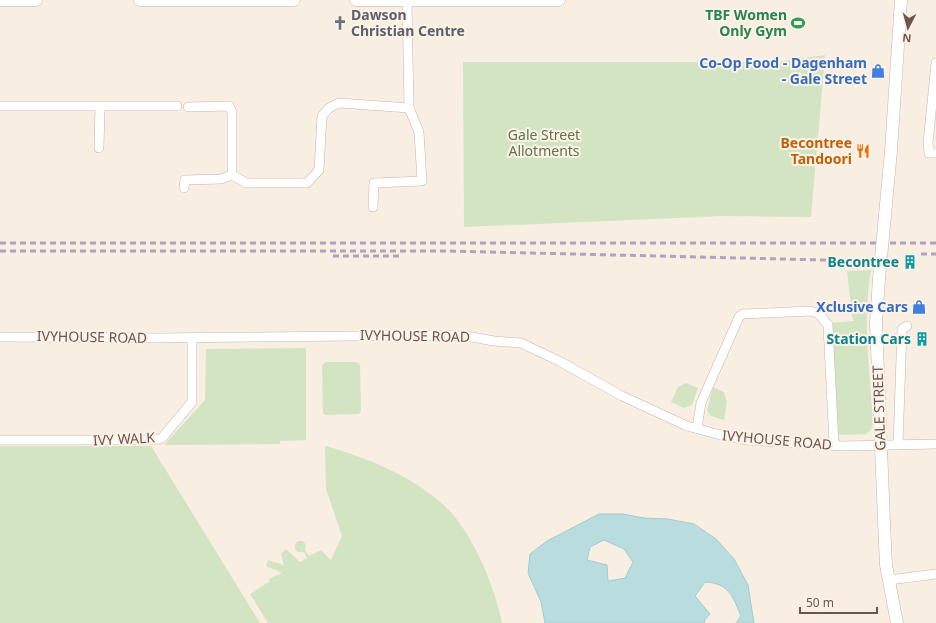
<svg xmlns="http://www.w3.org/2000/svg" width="936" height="623" viewBox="0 0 936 623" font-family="'Noto Sans',sans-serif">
<rect width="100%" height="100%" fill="#f9eee2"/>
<g fill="#d3e4c3">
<path d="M825,55L811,217L724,216L464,227L463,62H773Z"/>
<path d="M871,270C862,320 870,372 873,422L871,430L866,434L840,435L835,428L831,323L854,321L852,316L847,271Z"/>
<path d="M306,348V440L280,441V444L164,445L205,400L206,349Z"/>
<path d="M328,362H356L360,365L361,411L359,414L325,415L323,413L322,366L324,363Z"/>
<path d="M686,383L698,388L692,405L684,408L671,402L678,387Z"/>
<path d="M713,387L724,392L727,402L724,420L711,416L707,411Z"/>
<path d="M0,446H151L260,623H0Z"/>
<path d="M326,446C367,458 405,473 438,500C470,525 494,584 502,623H268L250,594L270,581L269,579L282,573L266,566L268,560L284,565L281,554L286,549L300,562L307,558L304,552H298L295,549V544L298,541H303L306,545L305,550L309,556L321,550L331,560L342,536L326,489L325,448Z"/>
</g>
<path fill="#b9dddf" stroke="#a1cdd0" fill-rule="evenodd" d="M599,514H623L644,518L668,519L694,524L716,539L734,559L748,585L754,623H736L741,616C733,597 729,583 705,582L695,596L710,614L704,621L705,623H545L541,602L528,573L530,554L547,541ZM604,540L624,549L633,562L625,578L608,581L607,565L587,560L590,547Z"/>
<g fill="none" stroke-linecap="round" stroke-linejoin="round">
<defs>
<g id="minor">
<path d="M936,63L928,143L929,153H936"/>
<path d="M0,106H177"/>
<path d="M188,107L229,106L232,112V175L246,183H307L319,170L322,116L329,108L339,103L409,108L407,1"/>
<path d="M99,148L100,107"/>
<path d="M184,188L185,180L221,179L232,175"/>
<path d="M373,207L374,183L422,181L419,132L409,108"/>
<path d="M0,337L158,338L461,335L494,341L521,343L559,361L622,396L687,426L717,434L747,440L842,446L936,444"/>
<path d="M697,428L701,403L739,317L743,314L810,311L818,313L828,325L834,444"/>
<path d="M0,440H155L162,438L192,402V337"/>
<path d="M898,445L902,329L907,326"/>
<path d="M889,580L936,574"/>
</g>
<g id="tertiary">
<path d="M0,0H36"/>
<path d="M140,0H294"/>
<path d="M356,0H559"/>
<path d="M885,215L891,151L901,0"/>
<path d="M879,279L876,323L884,522L886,565L897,623"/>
</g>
</defs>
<use href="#minor" stroke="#c8b5ab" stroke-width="10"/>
<use href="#tertiary" stroke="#c8b5ab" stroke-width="13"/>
<use href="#minor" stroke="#fff" stroke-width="9"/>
<use href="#tertiary" stroke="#fff" stroke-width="12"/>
<g stroke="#b0a3c0" stroke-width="3" stroke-dasharray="6 4" stroke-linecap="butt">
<path d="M0,243H936"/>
<path d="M0,251H446L867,261"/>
<path d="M921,254H936"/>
<path d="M333,256H399"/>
</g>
<defs>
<path id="tertiary-bridge" d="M879,279L885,215"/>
</defs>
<use href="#tertiary-bridge" stroke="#c8b5ab" stroke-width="13" stroke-linecap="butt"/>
<use href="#tertiary-bridge" stroke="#fff" stroke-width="12"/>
</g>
<defs>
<symbol id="church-bare" viewBox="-9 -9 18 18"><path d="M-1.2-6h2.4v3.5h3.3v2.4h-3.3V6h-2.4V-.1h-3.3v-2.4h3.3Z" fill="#6b7280" stroke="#fcf2e7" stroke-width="2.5" paint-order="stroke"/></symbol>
<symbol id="stadium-bare" viewBox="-9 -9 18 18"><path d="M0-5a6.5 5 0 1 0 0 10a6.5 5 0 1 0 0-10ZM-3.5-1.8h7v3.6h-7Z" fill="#2e9e5b" stroke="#fcf2e7" stroke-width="2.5" paint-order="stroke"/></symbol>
<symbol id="shop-bare" viewBox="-9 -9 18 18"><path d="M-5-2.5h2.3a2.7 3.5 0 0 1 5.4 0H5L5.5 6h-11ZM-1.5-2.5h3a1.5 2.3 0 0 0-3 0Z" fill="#3f7fe0" stroke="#fcf2e7" stroke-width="2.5" paint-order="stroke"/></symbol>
<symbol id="restaurant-bare" viewBox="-9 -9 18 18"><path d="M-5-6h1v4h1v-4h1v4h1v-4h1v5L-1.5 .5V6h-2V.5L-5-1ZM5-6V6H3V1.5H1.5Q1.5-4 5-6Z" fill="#e8710a" stroke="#fcf2e7" stroke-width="2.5" paint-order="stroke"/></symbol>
<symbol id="building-bare" viewBox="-9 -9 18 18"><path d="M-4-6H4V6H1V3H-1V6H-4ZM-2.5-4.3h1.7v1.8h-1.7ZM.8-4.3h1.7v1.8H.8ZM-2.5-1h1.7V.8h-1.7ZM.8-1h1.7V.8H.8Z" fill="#0f9aa8" stroke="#fcf2e7" stroke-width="2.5" paint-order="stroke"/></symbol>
</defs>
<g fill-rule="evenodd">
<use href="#church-bare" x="330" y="13" width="20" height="20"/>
<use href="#stadium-bare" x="788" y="13" width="20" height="20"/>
<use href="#shop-bare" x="868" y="61" width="20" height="20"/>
<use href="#restaurant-bare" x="853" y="141" width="20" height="20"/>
<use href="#building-bare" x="900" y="252" width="20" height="20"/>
<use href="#shop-bare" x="909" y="297" width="20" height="20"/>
<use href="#building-bare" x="912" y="329" width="20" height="20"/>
</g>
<g text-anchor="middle" stroke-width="4" stroke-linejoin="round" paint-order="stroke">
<g font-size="14" font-weight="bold" fill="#5b616d" stroke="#fcf2e7" text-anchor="start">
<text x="351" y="20">Dawson<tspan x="351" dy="16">Christian Centre</tspan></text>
</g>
<g font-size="14" font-weight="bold" fill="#27864d" stroke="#fcf2e7" text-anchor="end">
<text x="787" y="20">TBF Women<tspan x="787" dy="16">Only Gym</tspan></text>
</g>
<g font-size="14" font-weight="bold" fill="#366cbe" stroke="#fcf2e7" text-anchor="end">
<text x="867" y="68">Co-Op Food - Dagenham<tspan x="867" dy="16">- Gale Street</tspan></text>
<text x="908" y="312">Xclusive Cars</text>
</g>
<g font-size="14" fill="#5b7748" stroke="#fcf2e7">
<text x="544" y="140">Gale Street<tspan x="544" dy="16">Allotments</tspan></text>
</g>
<g font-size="14" font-weight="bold" fill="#c56008" stroke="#fcf2e7" text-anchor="end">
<text x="852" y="148">Becontree<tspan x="852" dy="16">Tandoori</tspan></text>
</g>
<g font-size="14" font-weight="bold" fill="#0d838f" stroke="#fcf2e7" text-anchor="end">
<text x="899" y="267">Becontree</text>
<text x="911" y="344">Station Cars</text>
</g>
<g font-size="14" fill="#6d544c" stroke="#fcf2e7">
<text transform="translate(415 336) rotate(1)" y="5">IVYHOUSE ROAD</text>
<text transform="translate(92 337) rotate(1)" y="5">IVYHOUSE ROAD</text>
<text transform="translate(879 408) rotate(-92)" y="5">GALE STREET</text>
<text transform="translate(124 439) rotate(-3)" y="5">IVY WALK</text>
<text transform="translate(777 440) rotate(5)" y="5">IVYHOUSE ROAD</text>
</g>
</g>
<g transform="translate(908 28) rotate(186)" stroke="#fcf2e7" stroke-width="3" paint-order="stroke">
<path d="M0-3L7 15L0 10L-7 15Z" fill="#6d544c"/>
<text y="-6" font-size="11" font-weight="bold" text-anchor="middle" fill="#6d544c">N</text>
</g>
<path d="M800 607v6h77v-6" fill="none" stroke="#6d544c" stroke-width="2"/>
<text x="806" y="607" font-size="12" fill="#6d544c" stroke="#fcf2e7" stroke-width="3" paint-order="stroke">50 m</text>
</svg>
